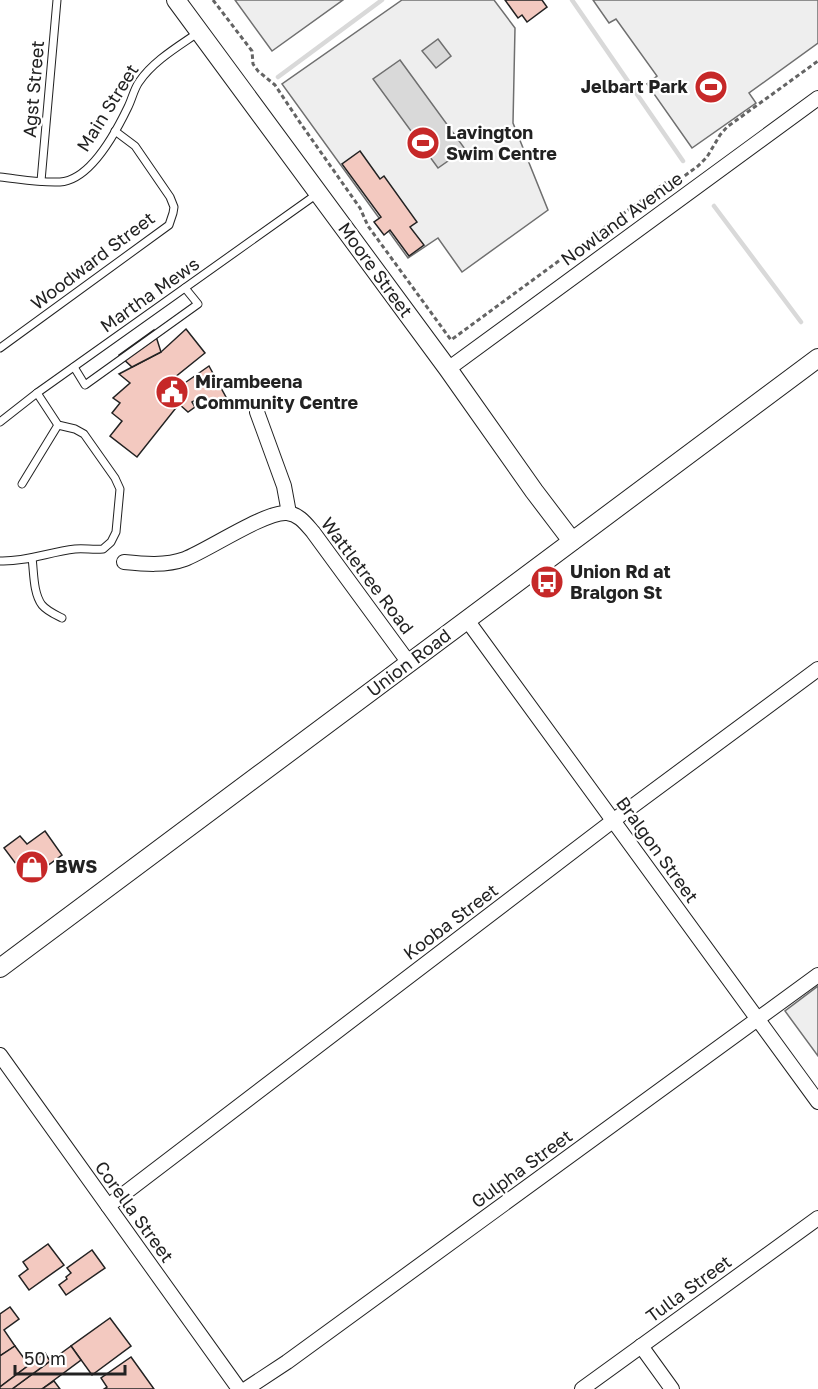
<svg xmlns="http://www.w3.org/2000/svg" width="818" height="1389" viewBox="0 0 818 1389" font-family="'Golos Text',sans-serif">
<rect width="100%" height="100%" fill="#fff"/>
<g fill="#eee" stroke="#6f6f6f" stroke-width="1.5">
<path d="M235,0H343L272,51Z"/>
<path d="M402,0H494L515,28L513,123L548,210L462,272L438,238L408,258L282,84Z"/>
<path d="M593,0H818V43L749,93L756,103L692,148L647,84L657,76L616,19L609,23Z"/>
<path d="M818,986V1056L785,1011Z"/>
</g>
<g fill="#d9d9d9" stroke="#6f6f6f" stroke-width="1.5">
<path d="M438,39L451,56L436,68L422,51Z"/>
<path d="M400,60L465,149L438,168L373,79Z"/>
</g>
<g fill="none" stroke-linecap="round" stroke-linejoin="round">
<g stroke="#d9d9d9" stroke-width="4.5">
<path d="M572,0L683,161"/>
<path d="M278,77L382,0"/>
<path d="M714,206L801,322"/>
</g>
</g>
<g fill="#f3c9c0" stroke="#222" stroke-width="1.5">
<path d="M505,0H542L547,7L527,22L522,15L518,18Z"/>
<path d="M360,151L380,179L384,176L417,222L410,227L424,245L409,256L390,230L384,235L374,222L381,217L342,164Z"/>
<path d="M186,329L205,353L174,378L179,387L209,366L227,399L209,408L202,396L192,402L195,407L188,412L179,404L137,457L110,436L122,421L112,413L120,403L113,398L130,383L119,374L161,352Z"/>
<path d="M154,330L161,352L132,367L119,355Z"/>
<path d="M45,831L62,855L28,880L4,848L20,836L27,844Z"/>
<path d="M48,1244L64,1265L29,1290L19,1276L28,1269L23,1262Z"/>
<path d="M92,1250L105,1268L66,1295L59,1285L67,1279L66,1277L71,1273L67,1268Z"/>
<path d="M10,1307L19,1319L4,1330L15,1346L0,1356V1314Z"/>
<path d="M110,1318L131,1346L92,1375L71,1346Z"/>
<path d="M15,1346L29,1365L0,1387V1356Z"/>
<path d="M71,1346L81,1360L42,1389H12Z"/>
<path d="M45,1353L50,1361L12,1389H0V1387Z"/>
<path d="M131,1357L154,1389H104L107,1387L101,1378Z"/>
<path d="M54,1381L60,1389H42Z"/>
</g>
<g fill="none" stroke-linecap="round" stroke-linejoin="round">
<defs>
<g id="lane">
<path d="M0,177C19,179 40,183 60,182C91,180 116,132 128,107C132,99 134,89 139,82C153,61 179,46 199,32"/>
<path d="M41,181L57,0"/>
<path d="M0,348L169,225L173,213L174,207L170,197L135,146L115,131"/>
<path d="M74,367L85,385L198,304L185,288"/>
<path d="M0,422L37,393L317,194"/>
<path d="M22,484L58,425"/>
<path d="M32,558C34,572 33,593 42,605C47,611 54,614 62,618"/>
<path d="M0,561C26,562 49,552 75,549C84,548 93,550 103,549L111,542L116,532L120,489L115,478L84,434L75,429L58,425L37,393"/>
</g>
<g id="street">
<path d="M448,369L818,98"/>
<path d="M257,412L284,486L289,513"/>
<path d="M124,562C144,564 166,566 185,559C208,550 266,511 287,513C299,514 306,524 313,532L409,663"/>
<path d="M467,620L818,1102"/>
<path d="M0,1055L239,1389"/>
<path d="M108,1206L614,820L818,669"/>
<path d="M641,1346L672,1389"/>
<path d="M246,1389L287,1362L818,975"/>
<path d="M582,1389L818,1218"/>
</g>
<g id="secondary">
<path d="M176,0L448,369L534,491L572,541"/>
<path d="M0,968L818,358"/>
</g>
</defs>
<use href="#lane" stroke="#222" stroke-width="9"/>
<use href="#street" stroke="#222" stroke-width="16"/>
<use href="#secondary" stroke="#222" stroke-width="20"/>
<path stroke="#646464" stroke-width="3" stroke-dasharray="4.5 3" stroke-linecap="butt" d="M213,0L252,51L253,64L258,71L275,85L301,124L360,208L368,226L451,340L665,183L679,180L698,166L707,157L720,135L727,127L818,61"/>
<use href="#lane" stroke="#fff" stroke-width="7"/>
<use href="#street" stroke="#fff" stroke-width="14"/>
<use href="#secondary" stroke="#fff" stroke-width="18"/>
</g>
<defs>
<symbol id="stadium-disc" viewBox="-11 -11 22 22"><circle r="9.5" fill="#c62828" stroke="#fff"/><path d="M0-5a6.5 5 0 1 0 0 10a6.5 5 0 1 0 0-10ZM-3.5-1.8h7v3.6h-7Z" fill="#fff"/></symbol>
<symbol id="civic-disc" viewBox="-11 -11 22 22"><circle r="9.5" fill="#c62828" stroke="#fff"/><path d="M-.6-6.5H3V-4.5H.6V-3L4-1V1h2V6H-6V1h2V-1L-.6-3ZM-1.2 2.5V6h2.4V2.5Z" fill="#fff"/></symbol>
<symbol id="bus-disc" viewBox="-11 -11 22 22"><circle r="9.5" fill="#c62828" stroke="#fff"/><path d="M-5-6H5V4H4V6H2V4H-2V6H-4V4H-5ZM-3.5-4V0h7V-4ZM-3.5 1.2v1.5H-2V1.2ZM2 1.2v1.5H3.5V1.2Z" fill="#fff"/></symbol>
<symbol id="shop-disc" viewBox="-11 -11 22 22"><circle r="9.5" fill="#c62828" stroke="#fff"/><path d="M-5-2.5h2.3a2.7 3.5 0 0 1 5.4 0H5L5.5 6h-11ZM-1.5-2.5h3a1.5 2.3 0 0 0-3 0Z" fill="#fff"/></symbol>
</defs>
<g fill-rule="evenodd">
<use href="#stadium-disc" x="692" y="68" width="38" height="38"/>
<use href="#stadium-disc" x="404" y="124" width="38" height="38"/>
<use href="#civic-disc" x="153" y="373" width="38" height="38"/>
<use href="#bus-disc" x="528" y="563" width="38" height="38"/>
<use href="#shop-disc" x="13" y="848" width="38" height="38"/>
</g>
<g text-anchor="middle" stroke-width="4.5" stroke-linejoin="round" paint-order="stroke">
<g font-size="18" font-weight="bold" fill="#222" stroke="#fff" text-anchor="start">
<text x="688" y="93" text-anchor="end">Jelbart Park</text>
<text x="446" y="139">Lavington<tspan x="446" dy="21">Swim Centre</tspan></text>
<text x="195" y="388">Mirambeena<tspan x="195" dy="21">Community Centre</tspan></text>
<text x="570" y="578">Union Rd at<tspan x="570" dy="21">Bralgon St</tspan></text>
<text x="55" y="873">BWS</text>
</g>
<g font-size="18" fill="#222" stroke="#fff">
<text transform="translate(34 89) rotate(-85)" y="6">Agst Street</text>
<text transform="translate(108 108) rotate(-58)" y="6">Main Street</text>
<text transform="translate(622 219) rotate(-36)" y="6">Nowland Avenue</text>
<text transform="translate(93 261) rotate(-37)" y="6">Woodward Street</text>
<text transform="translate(375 270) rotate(54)" y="6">Moore Street</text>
<text transform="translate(150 295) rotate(-35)" y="6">Martha Mews</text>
<text transform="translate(367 576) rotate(53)" y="6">Wattletree Road</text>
<text transform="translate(409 663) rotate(-37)" y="6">Union Road</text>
<text transform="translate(657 850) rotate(54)" y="6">Bralgon Street</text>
<text transform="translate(451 922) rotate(-37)" y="6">Kooba Street</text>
<text transform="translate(522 1169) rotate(-36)" y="6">Gulpha Street</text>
<text transform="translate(134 1212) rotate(54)" y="6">Corella Street</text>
<text transform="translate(689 1289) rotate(-36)" y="6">Tulla Street</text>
</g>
</g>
<path d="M15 1365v9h110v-9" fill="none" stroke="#222222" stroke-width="3"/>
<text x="24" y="1365" font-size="18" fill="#222222" stroke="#ffffff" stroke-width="4.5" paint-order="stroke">50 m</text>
</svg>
